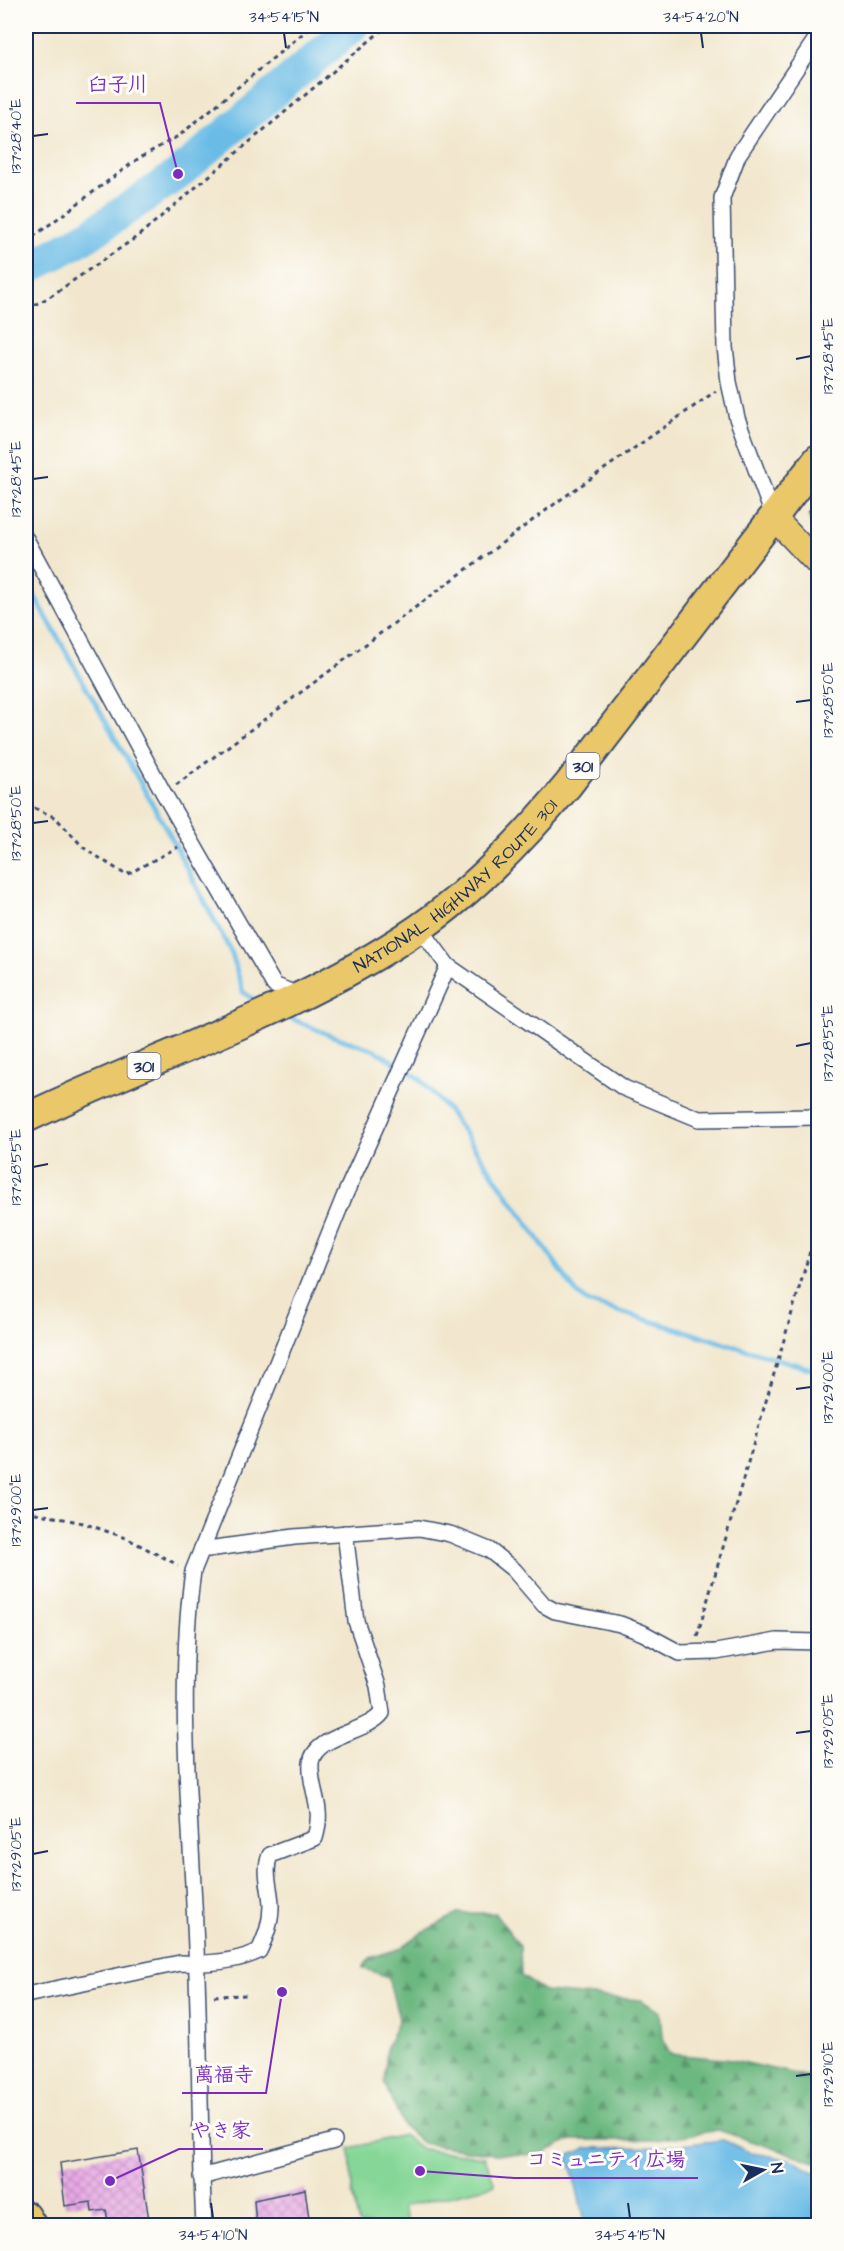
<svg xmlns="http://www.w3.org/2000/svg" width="844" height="2251" viewBox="0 0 844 2251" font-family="'Architects Daughter','Klee One',sans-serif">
<defs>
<pattern id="forest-firs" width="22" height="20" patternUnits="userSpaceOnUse" patternTransform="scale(1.5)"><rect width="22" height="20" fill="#6cb880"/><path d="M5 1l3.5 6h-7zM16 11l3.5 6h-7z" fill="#58966c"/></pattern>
<pattern id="building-cross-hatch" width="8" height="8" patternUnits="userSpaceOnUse" patternTransform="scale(1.5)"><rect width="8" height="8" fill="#e8a8e4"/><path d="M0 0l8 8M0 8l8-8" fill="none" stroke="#bb89bc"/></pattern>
</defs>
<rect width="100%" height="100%" fill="#fdfcf7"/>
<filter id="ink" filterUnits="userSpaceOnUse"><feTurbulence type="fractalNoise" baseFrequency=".0167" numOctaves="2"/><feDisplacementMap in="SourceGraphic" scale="12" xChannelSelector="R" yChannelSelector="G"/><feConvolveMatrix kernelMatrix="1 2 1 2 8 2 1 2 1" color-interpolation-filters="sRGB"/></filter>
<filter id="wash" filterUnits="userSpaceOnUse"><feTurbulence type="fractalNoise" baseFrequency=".008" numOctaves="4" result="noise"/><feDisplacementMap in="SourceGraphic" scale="24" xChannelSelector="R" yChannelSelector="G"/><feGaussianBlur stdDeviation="1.35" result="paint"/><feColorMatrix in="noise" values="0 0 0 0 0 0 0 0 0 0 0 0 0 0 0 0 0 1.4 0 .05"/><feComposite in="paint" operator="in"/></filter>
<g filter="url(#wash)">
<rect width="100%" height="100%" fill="#f2e7ce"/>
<path fill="#86d797" stroke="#50837a" stroke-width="1.5" d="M403,2135L422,2149L485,2157L495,2185L402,2207L408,2225H359L352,2193L350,2148Z"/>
<g fill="url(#forest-firs)" stroke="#44746f" stroke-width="1.5">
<path d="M818,500V545L809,517Z"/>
<path d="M459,1913H495L520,1946L521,1976L546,1992L641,2000L660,2012L662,2037L670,2054L733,2060L818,2079V2163L718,2130L657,2140H571L540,2155L494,2154L422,2143L404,2127L384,2083L387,2046L399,2019L388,1977L363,1968L370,1958L399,1949L423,1932Z"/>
</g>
<path fill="#6abce6" stroke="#4276a2" stroke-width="1.5" d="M723,2140L751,2153L789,2159L818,2174V2225H586L568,2156L586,2148L664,2147Z"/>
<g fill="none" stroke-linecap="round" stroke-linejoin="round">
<g stroke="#6abce6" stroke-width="5">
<path d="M26,581L166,828L232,954L243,992L261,1005"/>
<path d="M283,1015L332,1036L375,1050L419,1078L448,1110L575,1291L587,1302L818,1371"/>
</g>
<path stroke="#6abce6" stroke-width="32" d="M26,270L89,235L178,174L353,26"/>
</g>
<g id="blocks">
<g fill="url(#building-cross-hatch)">
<path d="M138,2150L150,2226H109L106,2210L92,2212L91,2202L65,2206L60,2163Z"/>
<path d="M305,2189L310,2226H256L254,2200Z"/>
</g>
</g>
</g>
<g filter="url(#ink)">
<use href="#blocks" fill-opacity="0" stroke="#3b4b6f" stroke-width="1.5"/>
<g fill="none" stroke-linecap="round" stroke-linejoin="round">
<defs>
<g id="street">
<path d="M774,518L737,418L729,382L725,347L722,198L738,155L818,36"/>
<path d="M26,539L163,792L274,985L300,996"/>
<path d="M420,928L448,966L624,1088L699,1119L818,1117"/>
<path d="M202,1548L208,1549L294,1537L419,1528L450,1534L489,1550L514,1570L544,1605L555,1611L620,1624L643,1633L680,1653L716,1652L777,1641L818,1642"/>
<path d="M26,1995L180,1963C205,1964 236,1962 259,1951C266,1936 271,1923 271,1906C271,1889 263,1872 270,1855L315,1838C325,1805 309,1791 311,1763C314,1735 367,1733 382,1713L378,1686L356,1621L345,1533"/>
<path d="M201,2177L334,2141"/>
<path d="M204,2226C199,2125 200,2025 195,1925C190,1808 177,1688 193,1571L344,1197L448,966"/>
</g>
<path id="primary" d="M774,518L818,564"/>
<g id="highway">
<path id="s1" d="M26,1118C156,1056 297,1011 418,929C475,890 524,838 568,785L818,459"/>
<path d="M26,2216L32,2226"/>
</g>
</defs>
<use href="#street" stroke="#3b4b6f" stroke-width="18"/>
<use href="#primary" stroke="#3b4b6f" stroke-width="27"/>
<use href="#highway" stroke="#3b4b6f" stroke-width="32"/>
<g stroke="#3b4b6f" stroke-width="3" stroke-dasharray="4.5 4.5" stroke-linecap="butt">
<path d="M26,242L139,158L180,135L312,26"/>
<path d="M26,309L48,298L138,236L387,26"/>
<path d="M808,512L818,510"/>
<path d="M176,785L560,500L716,391"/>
<path d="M26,804L56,818L84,848L126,875L178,847"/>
<path d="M26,1511L83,1523L126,1538L178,1565"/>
<path d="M697,1636L818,1224"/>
<path d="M214,1996L246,1995"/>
</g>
<use href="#street" stroke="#fff" stroke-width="15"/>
<use href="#primary" stroke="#eac769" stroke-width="24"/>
<use href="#highway" stroke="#eac769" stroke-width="28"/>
</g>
</g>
<path fill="none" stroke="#1b2f5e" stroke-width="2" d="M284,33L286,48M701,33L703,48M33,136L48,134M796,359L811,356M33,479L48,477M796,702L811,700M33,823L48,821M796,1046L811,1043M33,1167L48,1164M796,1389L811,1387M33,1510L48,1508M796,1733L811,1731M33,1854L48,1851M796,2076L811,2074M211,2203L213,2218M628,2203L630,2218"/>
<g text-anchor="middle" stroke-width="6" stroke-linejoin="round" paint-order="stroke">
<g fill="#fdfcf7" stroke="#5f6c8c" stroke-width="1.5">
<rect x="566.5" y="753" width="33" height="26" rx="4.5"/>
<rect x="127.5" y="1053" width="33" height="26" rx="4.5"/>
</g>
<g font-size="16" font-weight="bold" fill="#1b2f5e">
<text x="583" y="772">301</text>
<text x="144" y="1072">301</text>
</g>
<g font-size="18" fill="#1b2f5e" stroke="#fdfcf7">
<text dy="6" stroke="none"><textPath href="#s1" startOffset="492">NATIONAL HIGHWAY ROUTE 301</textPath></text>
</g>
</g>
<path fill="none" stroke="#7b2cbf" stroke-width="2" d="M178 174L160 103H76M282 1992L266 2093H182M110 2181L179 2149H263M420 2171L514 2178H698"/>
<g fill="#7b2cbf" stroke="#fdfcf7" stroke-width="2">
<circle cx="178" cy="174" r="6"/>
<circle cx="282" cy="1992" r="6"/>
<circle cx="110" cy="2181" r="6"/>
<circle cx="420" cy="2171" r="6"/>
</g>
<g font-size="20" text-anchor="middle" font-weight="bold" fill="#7b2cbf" stroke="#fdfcf7" stroke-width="6" stroke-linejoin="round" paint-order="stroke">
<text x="118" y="91">臼子川</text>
<text x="224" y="2081">萬福寺</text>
<text x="221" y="2137">やき家</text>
<text x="606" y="2166">コミュニティ広場</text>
</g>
<rect width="844" height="2251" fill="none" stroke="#fdfcf7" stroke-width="66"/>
<g transform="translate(763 2170) rotate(81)" stroke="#fdfcf7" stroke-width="4.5" paint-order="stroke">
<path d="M0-4.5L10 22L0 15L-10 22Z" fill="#1b2f5e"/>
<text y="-9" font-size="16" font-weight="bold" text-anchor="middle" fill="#1b2f5e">N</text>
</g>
<rect x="33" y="33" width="778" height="2185" fill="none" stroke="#1b2f5e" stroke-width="2"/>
<g font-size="15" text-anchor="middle" fill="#1b2f5e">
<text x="284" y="22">34°54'15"N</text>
<text x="701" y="22">34°54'20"N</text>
<text transform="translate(16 136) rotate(-90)" y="5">137°28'40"E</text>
<text transform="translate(828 356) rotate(-90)" y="5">137°28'45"E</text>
<text transform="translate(16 479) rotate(-90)" y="5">137°28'45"E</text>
<text transform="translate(828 700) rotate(-90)" y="5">137°28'50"E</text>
<text transform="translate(16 823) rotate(-90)" y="5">137°28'50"E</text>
<text transform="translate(828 1043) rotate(-90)" y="5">137°28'55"E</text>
<text transform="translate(16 1167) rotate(-90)" y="5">137°28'55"E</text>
<text transform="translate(828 1387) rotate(-90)" y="5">137°29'00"E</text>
<text transform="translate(16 1510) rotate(-90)" y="5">137°29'00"E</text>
<text transform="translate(828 1731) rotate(-90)" y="5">137°29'05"E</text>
<text transform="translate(16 1854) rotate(-90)" y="5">137°29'05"E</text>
<text transform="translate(828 2074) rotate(-90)" y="5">137°29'10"E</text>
<text x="213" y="2240">34°54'10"N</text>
<text x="630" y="2240">34°54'15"N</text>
</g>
</svg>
